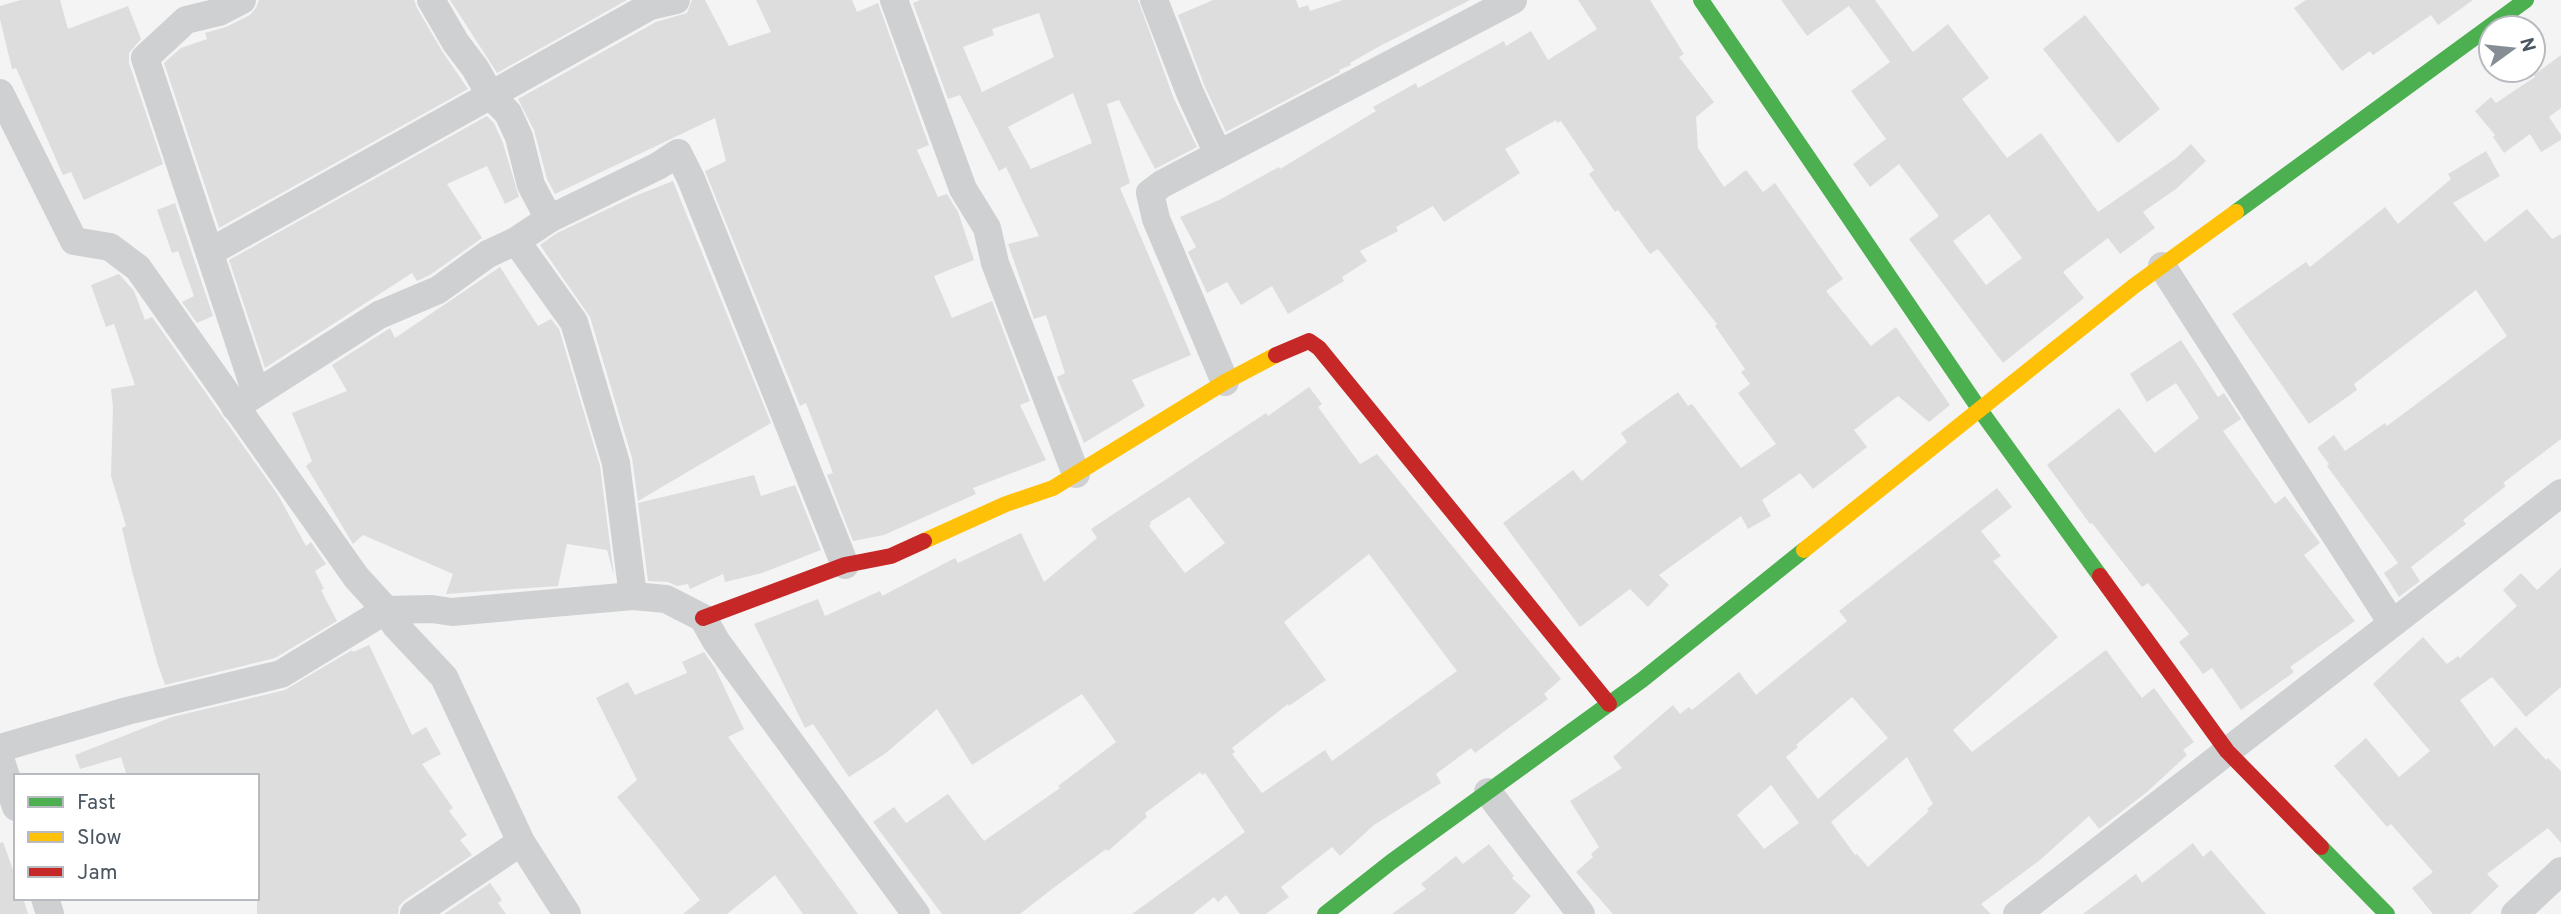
<svg xmlns="http://www.w3.org/2000/svg" width="2561" height="914" viewBox="0 0 2561 914" font-family="Overpass,sans-serif">
<rect width="100%" height="100%" fill="#f4f4f4"/>
<g fill="#ddddde" fill-rule="evenodd">
<path d="M21,0H60L68,29L128,6L141,39L129,53V63L163,164L84,200L71,172L63,175L16,68L12,69L0,19V6Z"/>
<path d="M259,0H414L417,8L442,51L468,89L219,228L164,63L181,48L207,39L205,33L226,27L250,15L256,8Z"/>
<path d="M450,0H627L497,73Z"/>
<path d="M692,0H705L729,46L771,32L756,0H852L857,12L878,3L929,145L917,150L938,197L947,194L958,212L974,260L934,276L952,318L992,301L1030,401L1020,405L1046,460L973,488L976,494L884,535L853,541L827,475L833,473L806,403L800,406L705,171L726,161L715,118L555,194L547,179L534,130L518,99L656,22L687,13Z"/>
<path d="M920,0H1138L1174,99L1197,147L1155,169L1119,100L1107,104L1130,183L1120,188L1191,355L1132,380L1145,406L1084,443L1057,377L1065,373L1046,315L1034,319L1008,244L1039,236L1006,167L999,171L960,95L948,99L913,3ZM1039,13L1054,57L982,92L963,47L994,35L992,29ZM1073,93L1092,143L1031,169L1008,127Z"/>
<path d="M1213,0H1296L1299,8L1308,5L1310,11L1343,0H1470L1380,46L1350,63L1351,65L1339,70L1340,72L1226,132L1205,87L1178,15Z"/>
<path d="M1578,0H1650L1684,54L1679,57L1714,102L1696,117L1698,148L1724,187L1746,170L1763,192L1775,183L1843,279L1826,291L1871,346L1896,327L1950,405L1929,422L1898,396L1854,430L1867,447L1813,489L1800,473L1762,500L1771,516L1748,529L1741,516L1659,575L1669,585L1648,607L1630,589L1580,627L1503,523L1573,470L1582,481L1627,442L1621,433L1678,392L1688,406L1692,404L1741,468L1776,444L1738,393L1750,384L1741,372L1745,369L1715,326L1717,324L1658,249L1650,254L1618,210L1615,212L1589,174L1594,170L1561,121L1557,123L1556,120L1505,149L1520,173L1444,222L1433,206L1396,227L1398,231L1360,251L1367,261L1342,277L1344,281L1288,314L1272,286L1241,305L1227,282L1207,293L1188,252L1196,247L1180,217L1219,200L1279,167L1280,169L1376,111L1373,107L1416,83L1418,88L1504,41L1506,46L1531,31L1548,60L1597,29Z"/>
<path d="M1781,0H1875L1913,52L1948,24L1989,78L1962,99L2007,158L2041,133L2098,212L2176,158L2191,144L2206,161L2176,189L2143,212L2155,228L2120,254L2108,238L2063,272L2084,298L2003,363L1909,239L1939,216L1899,164L1870,187L1853,164L1886,139L1851,91L1890,62L1849,6L1807,36ZM1989,214L2022,258L1986,285L1953,241Z"/>
<path d="M2306,0H2473L2438,25L2431,15L2373,55L2370,51L2342,71L2294,8Z"/>
<path d="M2085,15L2160,109L2118,143L2043,49Z"/>
<path d="M2561,55V108L2549,117L2561,135V140L2541,152L2530,134L2504,153L2493,137L2495,135L2475,111L2491,97L2496,103L2535,77L2534,75Z"/>
<path d="M487,116L494,123L503,143L519,197L505,204L487,166L447,184L482,238L430,275L417,281L412,273L265,368L229,260Z"/>
<path d="M2486,151L2500,176L2453,203L2485,242L2527,209L2552,239L2561,234V439L2503,483L2506,486L2463,520L2466,524L2411,567L2420,581L2399,597L2384,573L2398,563L2327,466L2329,464L2317,448L2334,435L2345,451L2385,423L2387,426L2507,336L2476,290L2354,384L2357,390L2309,424L2232,314L2306,262L2310,267L2385,207L2398,224L2451,179L2448,174Z"/>
<path d="M673,181L771,423L638,501L632,458L590,317L540,245L557,233L635,196Z"/>
<path d="M175,203L213,316L197,323L182,302L194,296L178,251L172,253L157,210Z"/>
<path d="M500,267L538,326L551,319L559,329L600,466L614,576L607,550L567,544L558,586L446,594L453,574L363,535L353,544L306,466L312,461L292,413L347,391L332,365L387,330L390,328L395,338Z"/>
<path d="M119,274L134,291L145,320L152,317L278,495L306,546L311,542L326,564L315,571L324,589L321,590L337,621L275,658L165,685L157,662L132,571L122,528L126,526L111,476L113,407L111,389L135,385L114,324L106,327L91,285Z"/>
<path d="M2181,340L2218,397L2224,393L2241,419L2223,431L2275,504L2285,496L2320,543L2304,555L2355,621L2290,667L2294,672L2241,710L2212,668L2203,674L2179,642L2189,634L2148,583L2142,587L2092,523L2090,524L2047,465L2119,408L2155,453L2199,418L2176,383L2147,402L2130,374Z"/>
<path d="M1309,387L1322,404L1318,407L1360,464L1377,454L1561,679L1544,694L1548,699L1475,753L1471,748L1436,774L1441,783L1374,825L1340,856L1332,847L1281,887L1289,897L1266,914H1240L1226,895L1218,902L1214,897L1193,914H1132L1245,832L1205,773L1202,775L1200,772L1145,813L1147,817L1108,851L1106,849L1052,889L1020,914H942L873,822L894,807L906,823L948,794L984,841L1060,788L1058,786L1116,742L1082,694L972,765L937,709L886,753L849,777L813,724L805,728L754,624L818,599L825,616L880,591L882,596L955,558L958,563L1021,533L1044,582L1097,538L1091,529L1266,413L1268,416ZM1189,497L1225,543L1185,573L1149,526L1151,524L1150,522ZM1369,554L1457,671L1332,761L1325,750L1262,793L1232,754L1235,752L1232,748L1288,704L1289,706L1326,680L1284,622Z"/>
<path d="M754,475L761,496L795,485L821,550L762,573L725,582L723,574L690,589L688,584L677,586L668,582L648,581L638,503Z"/>
<path d="M1997,488L2012,507L1981,531L2001,556L1993,561L2058,637L1953,730L1972,752L2106,650L2142,698L2154,688L2194,742L2183,750L2187,755L2147,792L2099,829L2089,816L2040,860L1981,904L1991,914H1613L1576,872L1593,857L1591,854L1599,847L1570,801L1622,768L1613,757L1673,705L1680,714L1689,707L1692,710L1739,672L1756,695L1847,621L1839,611ZM1852,697L1888,738L1818,799L1786,757L1798,747L1796,745ZM1907,757L1933,804L1927,809L1929,811L1868,867L1857,854L1855,855L1831,822ZM1771,785L1799,823L1764,849L1737,815Z"/>
<path d="M2561,568V687L2526,717L2492,677L2460,700L2494,747L2516,727L2546,760L2548,758L2561,771V843L2548,828L2487,874L2499,886L2470,914H2433L2412,888L2433,872L2391,824L2387,827L2334,766L2366,738L2399,777L2430,751L2373,684L2423,637L2447,664L2458,656L2460,658L2517,606L2503,590L2521,573L2537,590Z"/>
<path d="M369,645L412,735L426,727L441,754L422,764L453,808L449,811L467,835L460,840L472,855L405,900L399,906L398,914H257V776H127L121,757L80,769L75,755L172,717L285,690L352,650L353,652Z"/>
<path d="M704,652L715,668L744,729L728,737L858,914H803L775,875L727,914H683L700,900L617,797L637,780L596,698L628,682L635,695L687,673L682,662Z"/>
<path d="M3,842L16,878V898H23L28,914H0V843Z"/>
<path d="M2193,843L2203,857L2211,850L2266,914H2083L2136,874L2142,883Z"/>
<path d="M1489,844L1514,876L1512,878L1531,896L1514,914H1392L1426,889L1421,884L1456,856L1463,864Z"/>
<path d="M490,883L502,900L498,903L506,914H444Z"/>
</g>
<g fill="none" stroke-linecap="round" stroke-linejoin="round">
<g stroke="#ced0d2" stroke-width="28">
<path d="M242,0L219,12L186,20L145,58L256,393"/>
<path d="M431,0L456,43L475,68L491,96L508,113L519,137L531,185L549,219"/>
<path d="M894,0L963,189L987,228L995,263L1076,474"/>
<path d="M1154,0L1190,93L1218,154"/>
<path d="M0,93L74,241L110,247L138,268L356,577L386,610L396,626L444,677L521,842L567,914"/>
<path d="M516,241L574,322L616,463L633,596"/>
<path d="M210,252L650,6L676,0"/>
<path d="M2162,266L2392,623"/>
<path d="M1225,382L1156,219L1150,193L1162,184L1513,0"/>
<path d="M235,407L379,315L438,290L488,254L516,241L549,219L658,166L678,153L691,179L845,565"/>
<path d="M0,748L127,711L281,674L386,610L432,609L452,612L633,596L666,599L703,618L716,641L916,914"/>
<path d="M0,758L16,807"/>
<path d="M1488,792L1581,914"/>
<path d="M45,898L50,914"/>
<path d="M414,914L521,842"/>
<path d="M2017,914L2561,493"/>
<path d="M2515,914L2561,871"/>
</g>
<g stroke="#4caf50" stroke-width="16">
<path d="M1701,0L1980,410L2100,576"/>
<path d="M2236,212L2526,0"/>
<path d="M2321,847L2387,914"/>
<path d="M1325,914L1391,862L1642,680L1804,550"/>
</g>
<g stroke="#ffc107" stroke-width="16">
<path d="M924,541L1006,504L1053,488L1225,382L1276,355"/>
<path d="M1804,550L2134,286L2236,212"/>
</g>
<g stroke="#c62828" stroke-width="16">
<path d="M1276,355L1309,341L1319,348L1609,704"/>
<path d="M2100,576L2227,751L2321,847"/>
<path d="M703,618L845,565L891,556L924,541"/>
</g>
</g>
<rect x="14" y="774" width="245" height="126" fill="#ffffff" stroke="#b7bbc0" stroke-width="2"/>
<rect x="28" y="797" width="35" height="10" fill="#4caf50" stroke="#b7bbc0" stroke-width="2"/>
<text x="77" y="809" font-size="21" fill="#4a5661">Fast</text>
<rect x="28" y="832" width="35" height="10" fill="#ffc107" stroke="#b7bbc0" stroke-width="2"/>
<text x="77" y="844" font-size="21" fill="#4a5661">Slow</text>
<rect x="28" y="867" width="35" height="10" fill="#c62828" stroke="#b7bbc0" stroke-width="2"/>
<text x="77" y="879" font-size="21" fill="#4a5661">Jam</text>
<g transform="translate(2512 49) rotate(75)"><circle r="33" fill="#ffffff" stroke="#b7bbc0" stroke-width="2"/>
<path d="M0-5L12 26L0 18L-12 26Z" fill="#868d94"/>
<text y="-10" font-size="19" font-weight="bold" text-anchor="middle" fill="#4a5661">N</text>
</g>
</svg>
